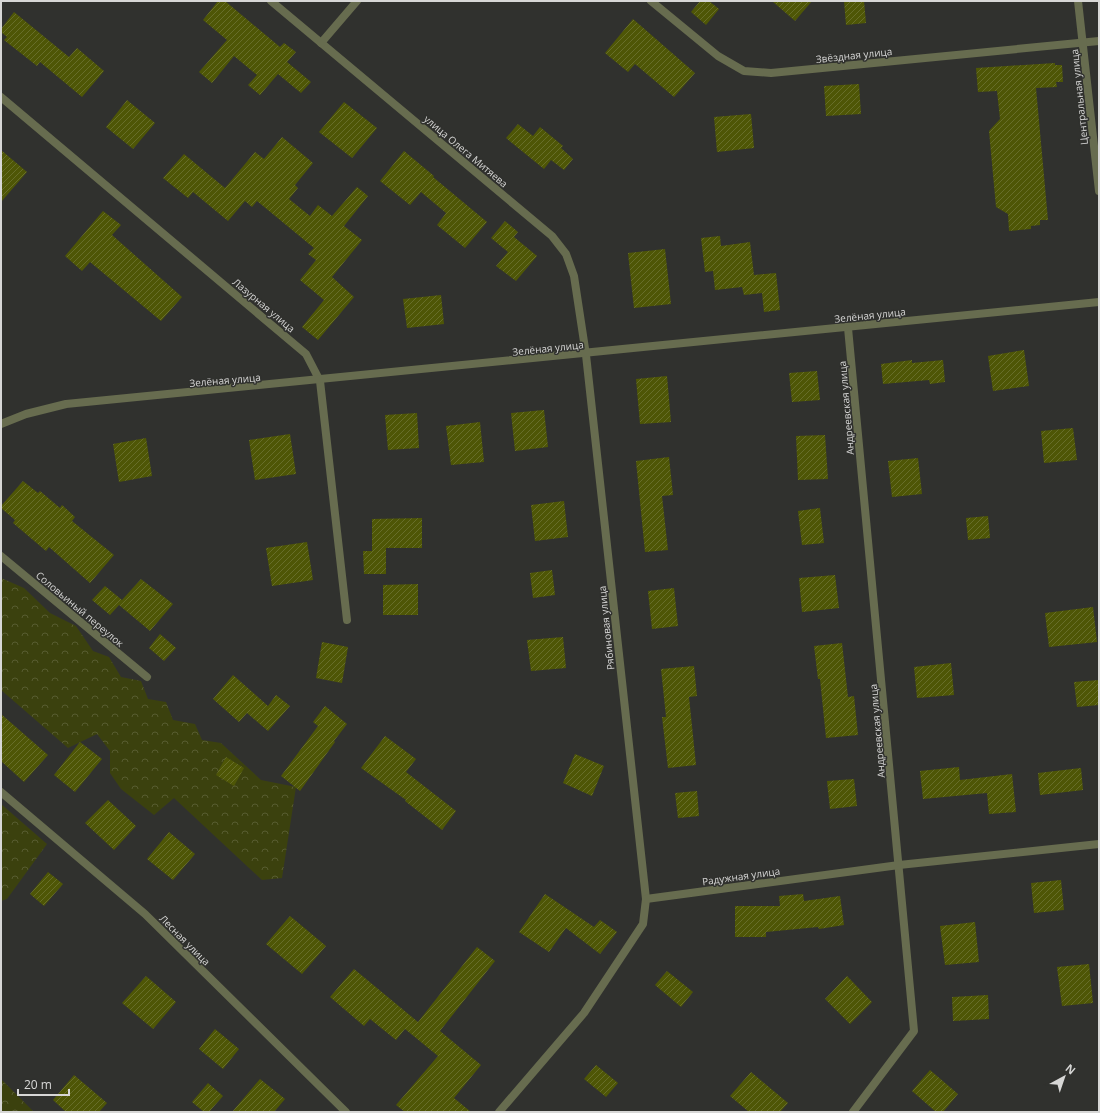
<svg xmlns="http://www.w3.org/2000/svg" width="1100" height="1113" viewBox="0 0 1100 1113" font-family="'Open Sans',sans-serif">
<defs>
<pattern id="forest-crowns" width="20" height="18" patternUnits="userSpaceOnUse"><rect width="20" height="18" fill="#3b410e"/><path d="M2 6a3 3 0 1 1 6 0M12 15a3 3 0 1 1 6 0" fill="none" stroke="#575c30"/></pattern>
<pattern id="building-hatch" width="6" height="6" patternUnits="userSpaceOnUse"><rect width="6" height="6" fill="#4e5606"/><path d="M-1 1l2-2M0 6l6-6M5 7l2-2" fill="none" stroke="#676e2a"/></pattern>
</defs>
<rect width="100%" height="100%" fill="#30312e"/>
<g fill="url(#forest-crowns)">
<path d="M1,578L24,588L50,613L76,626L93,651L109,657L121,677L141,681L148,699L166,702L173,720L195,724L202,740L221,743L261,780L296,787L282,878L262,880L174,798L154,815L121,789L110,773V751L97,734L68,748L1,690Z"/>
<path d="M1,804L47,844L7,899L1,901Z"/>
<path d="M1,1079L33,1111L35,1112H1Z"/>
</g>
<g fill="url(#building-hatch)">
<path d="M218,1H225L280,47L284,43L296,52L287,62L311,82L301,93L278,74L260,95L248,85L257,75L234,56L212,83L199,72L227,40L203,20Z"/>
<path d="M700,1H709L719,9L706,25L691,12Z"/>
<path d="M772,1H812L795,21Z"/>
<path d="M844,1H864L866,23L846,25Z"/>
<path d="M14,12L69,57L77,48L104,71L82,97L40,62L37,66L4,40L7,37L1,32V29Z"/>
<path d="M633,19L695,73L674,97L635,64L628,72L605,53Z"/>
<path d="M1055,63V65H1062L1063,82H1056L1057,87L1036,88L1048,220H1040V225L1031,226V229L1009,231L1008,214L996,207L989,131L1000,119L997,91L978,92L976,68Z"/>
<path d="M859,84L861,114L826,116L824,86Z"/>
<path d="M127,100L155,123L133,149L106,127Z"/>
<path d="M344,102L377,128L352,158L319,132Z"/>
<path d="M751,114L754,148L717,152L714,117Z"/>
<path d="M518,124L533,136L540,127L563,146L561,148L573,159L564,170L551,160L544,169L506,138Z"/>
<path d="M282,137L313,163L295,185L298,188L289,199L310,216L318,205L332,216L357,187L368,196L344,226L362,240L332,277L354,297L318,340L302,327L324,300L300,280L316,260L308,254L314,248L257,201L252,207L245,201L228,221L193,192L188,198L163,178L184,154L225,188L255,152L264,159Z"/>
<path d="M1,150L27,172L1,202Z"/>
<path d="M404,151L434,176L433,177L487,222L465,248L437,225L446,213L421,192L410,205L380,181Z"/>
<path d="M103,211L121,225L112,235L182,297L161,321L90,262L82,271L65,256Z"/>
<path d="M505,221L518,232L514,237L537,256L516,281L496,266L508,252L491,238Z"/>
<path d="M720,236L721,246L750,242L754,275L776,273L780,310L764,312L762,293L744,295L742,287L715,290L713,271L705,272L701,238Z"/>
<path d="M665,249L671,304L634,308L628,253Z"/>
<path d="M441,295L444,324L407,328L403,299Z"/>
<path d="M1024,350L1029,386L993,391L988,356Z"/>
<path d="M912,360V363L943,360L945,382L930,384L929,380L883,384L881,364Z"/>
<path d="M817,371L820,400L792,402L789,373Z"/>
<path d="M667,376L671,422L640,424L636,379Z"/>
<path d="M544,410L548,447L515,451L511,413Z"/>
<path d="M417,413L419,448L388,450L385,415Z"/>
<path d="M480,422L484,462L451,465L446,426Z"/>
<path d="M1073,428L1077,460L1044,463L1041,431Z"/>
<path d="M290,434L296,474L255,480L249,440Z"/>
<path d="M825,435L828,479L798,480L796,436Z"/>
<path d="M146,438L152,476L119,482L113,444Z"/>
<path d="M669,457L673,495L662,496L668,550L645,552L636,461Z"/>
<path d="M918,458L922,494L892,497L888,461Z"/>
<path d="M23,481L38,493L40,491L60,508L62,505L75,517L72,521L114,555L90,583L49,547L46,551L13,523L15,520L1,508V506Z"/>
<path d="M564,501L568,537L535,541L531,505Z"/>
<path d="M820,508L824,543L802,545L798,511Z"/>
<path d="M988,516L990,538L968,540L966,518Z"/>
<path d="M422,518V548H386V574H364L363,551H372V519Z"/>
<path d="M307,542L313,580L272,586L266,548Z"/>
<path d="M552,570L555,595L533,598L530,573Z"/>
<path d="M835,575L839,608L802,612L799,578Z"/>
<path d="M141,579L173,604L150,631L119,605L110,615L92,600L105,586L122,600Z"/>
<path d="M418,584V615H383V585Z"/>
<path d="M674,588L678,626L652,629L648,591Z"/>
<path d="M1093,607L1097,642L1049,647L1045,613Z"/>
<path d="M160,634L176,648L164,661L149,648Z"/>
<path d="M563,637L566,668L531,671L527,640Z"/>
<path d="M322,642L348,647L342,683L316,678Z"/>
<path d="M842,643L848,697L854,696L858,735L826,738L820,679H818L814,646Z"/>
<path d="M951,663L954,695L917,698L914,667Z"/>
<path d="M694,666L697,696L689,697L696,765L668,768L662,717H666L661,669Z"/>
<path d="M233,675L268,706L276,695L290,706L268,731L247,713L239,722L213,699Z"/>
<path d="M1099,680V705L1077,707L1074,682Z"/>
<path d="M325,706L347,724L334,741L335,742L300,791L281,776L318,726L313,722Z"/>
<path d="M1,714L48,755L24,782L1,761Z"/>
<path d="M385,736L416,759L406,772L456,811L442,830L405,801L406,800L361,768Z"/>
<path d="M80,742L102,759L75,792L54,775Z"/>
<path d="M575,754L604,766L592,796L563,783Z"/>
<path d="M226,757L244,768L234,786L216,775Z"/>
<path d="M959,767L960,780L1012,774L1016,812L989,814L987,793L923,799L920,771Z"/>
<path d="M1081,768L1083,790L1040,795L1038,773Z"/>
<path d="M854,779L857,806L830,809L827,781Z"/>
<path d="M697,791L699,816L678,818L675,793Z"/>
<path d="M108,800L136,826L114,850L85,823Z"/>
<path d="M169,832L195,854L173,880L147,859Z"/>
<path d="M48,872L63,884L44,906L30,894Z"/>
<path d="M1061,880L1064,910L1034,913L1031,883Z"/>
<path d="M545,894L594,927L600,920L617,932L600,954L566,928L549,952L519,932Z"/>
<path d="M803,894L804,901L840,896L844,925L819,929L818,927L766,932V937H735V906H780L779,896Z"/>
<path d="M290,916L326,946L302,974L266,944Z"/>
<path d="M975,922L979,962L945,965L940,926Z"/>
<path d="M477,947L495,961L440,1031L481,1065L454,1098L471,1112H405L396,1105L438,1056L405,1029L396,1040L370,1019L364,1026L330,997L354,969L418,1022Z"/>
<path d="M1089,964L1093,1003L1062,1006L1057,967Z"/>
<path d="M667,971L693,992L681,1007L655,985Z"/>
<path d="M146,976L176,1002L153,1029L122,1003Z"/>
<path d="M847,976L872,1002L850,1024L825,999Z"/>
<path d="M988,995L989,1019L953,1021L952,997Z"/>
<path d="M215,1029L239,1049L223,1069L199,1049Z"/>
<path d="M596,1065L618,1083L606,1097L584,1079Z"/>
<path d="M930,1070L958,1094L943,1112H936L912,1091Z"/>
<path d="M751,1072L788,1103L780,1112H749L730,1096Z"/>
<path d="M74,1075L107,1103L99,1112H66L53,1100Z"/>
<path d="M260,1079L285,1099L274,1112H232Z"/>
<path d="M208,1083L223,1096L209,1112H204L192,1102Z"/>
</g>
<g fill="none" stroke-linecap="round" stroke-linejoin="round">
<g stroke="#676c4f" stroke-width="8">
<path d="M271,1L552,236L566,254L574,276L586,355L646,899L643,924L584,1013L499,1112"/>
<path d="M651,1L718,56L744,71L771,73L1099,41"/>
<path d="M1078,1L1099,191"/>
<path d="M321,43L357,1"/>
<path d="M1,97L306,354L320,381L347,620"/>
<path d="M848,328L914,1031L853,1112"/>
<path d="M1,556L147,677"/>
<path d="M1,792L145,914L346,1112"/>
<path d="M646,899L899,865L1099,844"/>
</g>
<path stroke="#676c4f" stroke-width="8" d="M1,424L26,414L66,404C411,373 755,337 1099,302"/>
</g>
<g text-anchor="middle" stroke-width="3" stroke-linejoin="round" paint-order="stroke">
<g font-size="10" fill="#d7d7d6" stroke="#30312e">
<text transform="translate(854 55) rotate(-6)" y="4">Звёздная улица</text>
<text transform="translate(1079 97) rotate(-96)" y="4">Центральная улица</text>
<text transform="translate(466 151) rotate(40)" y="4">улица Олега Митяева</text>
<text transform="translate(264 305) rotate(40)" y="4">Лазурная улица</text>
<text transform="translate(870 315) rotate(-6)" y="4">Зелёная улица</text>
<text transform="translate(548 348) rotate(-6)" y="4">Зелёная улица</text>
<text transform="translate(225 380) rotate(-5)" y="4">Зелёная улица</text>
<text transform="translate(846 408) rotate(-95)" y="4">Андреевская улица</text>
<text transform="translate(80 609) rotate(40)" y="4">Соловьиный переулок</text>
<text transform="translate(606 628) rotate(-96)" y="4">Рябиновая улица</text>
<text transform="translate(877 731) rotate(-95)" y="4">Андреевская улица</text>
<text transform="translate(741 876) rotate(-8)" y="4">Радужная улица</text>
<text transform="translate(185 940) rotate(45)" y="4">Лесная улица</text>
</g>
</g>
<rect width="1100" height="1113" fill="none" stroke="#d7d7d6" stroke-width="4"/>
<g transform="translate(1064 1077) rotate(40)" stroke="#30312e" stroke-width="3" paint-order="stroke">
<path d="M0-3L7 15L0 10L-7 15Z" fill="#d7d7d6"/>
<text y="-6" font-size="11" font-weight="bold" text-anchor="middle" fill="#d7d7d6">N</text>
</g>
<path d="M18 1089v6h51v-6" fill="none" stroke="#d7d7d6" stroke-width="2"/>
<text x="24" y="1089" font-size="12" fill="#d7d7d6" stroke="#30312e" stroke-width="3" paint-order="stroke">20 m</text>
</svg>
